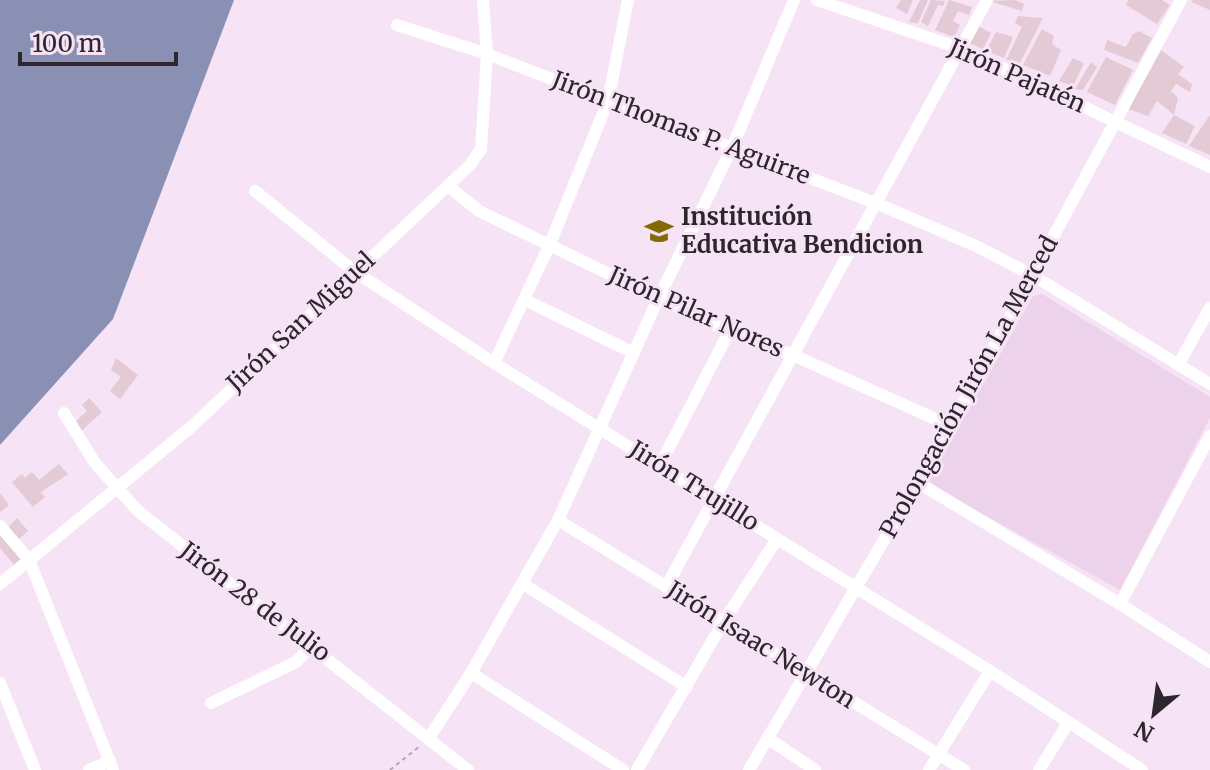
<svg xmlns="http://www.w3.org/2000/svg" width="1210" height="770" viewBox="0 0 1210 770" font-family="Merriweather,serif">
<rect width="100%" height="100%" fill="#f6e3f6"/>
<path fill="#ecd3eb" d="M1042,294L1210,397V418L1120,590L932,486L930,479L1033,296Z"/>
<path fill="#8a90b4" d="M0,0H234L113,319L0,445Z"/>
<g fill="#e4cad4">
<path d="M901,0H913L907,14L896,8Z"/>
<path d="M920,0H928L918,23L909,22Z"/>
<path d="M931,0L945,1L943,6L938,5L928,26L921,22Z"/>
<path d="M949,0L972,7L969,15L958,11L953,21L960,25L954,37L935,30Z"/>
<path d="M1015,0L1024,4L1022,11L989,1Z"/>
<path d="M1128,0H1162L1170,5L1157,24L1126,5Z"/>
<path d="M1193,0H1210V10L1191,2Z"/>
<path d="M1018,16L1043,18L1020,63L1006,60L1022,27L1015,23Z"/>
<path d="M978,26L991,33L983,49L969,43Z"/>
<path d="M1042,29L1054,36L1052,44L1061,50L1050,76L1023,65Z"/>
<path d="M1139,31L1152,38L1138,63L1104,50L1107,40L1126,47L1133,34Z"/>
<path d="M996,32L1013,37L1004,58L986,51Z"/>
<path d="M1161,50L1184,67L1178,74L1192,84L1190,92L1176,84L1171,91L1178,98L1174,115L1157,101L1148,116L1128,109Z"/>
<path d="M1106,57L1133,70L1115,105L1087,92Z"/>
<path d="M1073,58L1084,63L1073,86L1059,81Z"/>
<path d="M1091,62L1097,67L1083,90L1075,89Z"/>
<path d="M1174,115L1195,126L1186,144L1162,133Z"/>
<path d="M1210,115V155L1189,146Z"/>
<path d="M116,358L138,375L120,399L110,391L121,377L111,370Z"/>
<path d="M89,398L102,412L80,432L73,424L87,411L82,405Z"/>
<path d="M59,464L68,474L41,492L45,497L33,507L12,482L22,474L25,478L32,472L39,480Z"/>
<path d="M0,493L9,505L0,512Z"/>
<path d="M17,518L28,531L19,539L8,527Z"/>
<path d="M0,534L23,558L14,565L0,548Z"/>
</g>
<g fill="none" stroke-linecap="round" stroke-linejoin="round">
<path stroke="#b2a3b2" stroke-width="2" stroke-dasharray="4 4" stroke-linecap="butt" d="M390,770L420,746"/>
<g stroke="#fff" stroke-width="12">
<path d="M817,0L962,49L1210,167"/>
<path d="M397,25L487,54L878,204L976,246L1034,276L1210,384"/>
<path d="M448,186L479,211L729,332L795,356L951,426"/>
<path d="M255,191L354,271L494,363L990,671L1142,770"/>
<path d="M525,300L634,353"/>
<path d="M494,363L550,244L608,101L628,0"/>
<path d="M1178,365L1210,308"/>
<path d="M64,413L95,463L138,511L468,770"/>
<path d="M660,465L729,332"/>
<path d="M917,482L1120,604L1210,662"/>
<path d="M558,520L964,770"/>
<path d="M0,526L29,560L113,770"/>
<path d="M0,584L190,428L470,165L481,149L487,54L483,0"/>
<path d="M523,584L687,687"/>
<path d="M666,587L987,0"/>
<path d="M1120,604L1210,436"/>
<path d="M471,673L623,770"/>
<path d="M0,683L35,770"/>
<path d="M211,703L296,662L312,645"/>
<path d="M429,738L471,673L558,520L659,297L732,148L794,0"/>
<path d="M769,739L815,770"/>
<path d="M89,770L110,761"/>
<path d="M637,770L724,621L777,539"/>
<path d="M749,770L951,426L1181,0"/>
<path d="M929,770L990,671"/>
<path d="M1039,770L1068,723"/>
</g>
</g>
<defs>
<symbol id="school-bare" viewBox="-9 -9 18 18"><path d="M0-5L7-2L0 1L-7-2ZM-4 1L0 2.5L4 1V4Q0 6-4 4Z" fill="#846a04" stroke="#f6e3f6" stroke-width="2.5" paint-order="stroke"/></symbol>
</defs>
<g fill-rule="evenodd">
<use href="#school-bare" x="639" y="211" width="40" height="40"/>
</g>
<g text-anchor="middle" stroke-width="6" stroke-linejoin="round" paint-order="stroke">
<g font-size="24" fill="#2d262d" stroke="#f6e3f6">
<text transform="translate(1017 76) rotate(24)" y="8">Jirón Pajatén</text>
<text transform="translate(681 128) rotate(21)" y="8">Jirón Thomas P. Aguirre</text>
<text transform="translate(696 312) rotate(24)" y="8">Jirón Pilar Nores</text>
<text transform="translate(301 322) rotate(-43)" y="8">Jirón San Miguel</text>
<text transform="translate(969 387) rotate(-61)" y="8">Prolongación Jirón La Merced</text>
<text transform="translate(694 486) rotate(32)" y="8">Jirón Trujillo</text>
<text transform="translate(255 602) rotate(37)" y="8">Jirón 28 de Julio</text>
<text transform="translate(761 645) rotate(32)" y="8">Jirón Isaac Newton</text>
</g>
<g font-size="24" font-weight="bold" fill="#2d262d" stroke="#f6e3f6" text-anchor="start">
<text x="681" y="225">Institución<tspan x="681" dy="28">Educativa Bendicion</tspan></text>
</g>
</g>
<g transform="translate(1154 714) rotate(209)" stroke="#f6e3f6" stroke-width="6" paint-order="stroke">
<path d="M0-6L14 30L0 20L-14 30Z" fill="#2d262d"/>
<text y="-12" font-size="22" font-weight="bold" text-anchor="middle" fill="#2d262d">N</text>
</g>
<path d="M20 52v12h156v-12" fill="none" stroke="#2d262d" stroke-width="4"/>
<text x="32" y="52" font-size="24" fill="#2d262d" stroke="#f6e3f6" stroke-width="6" paint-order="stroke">100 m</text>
</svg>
